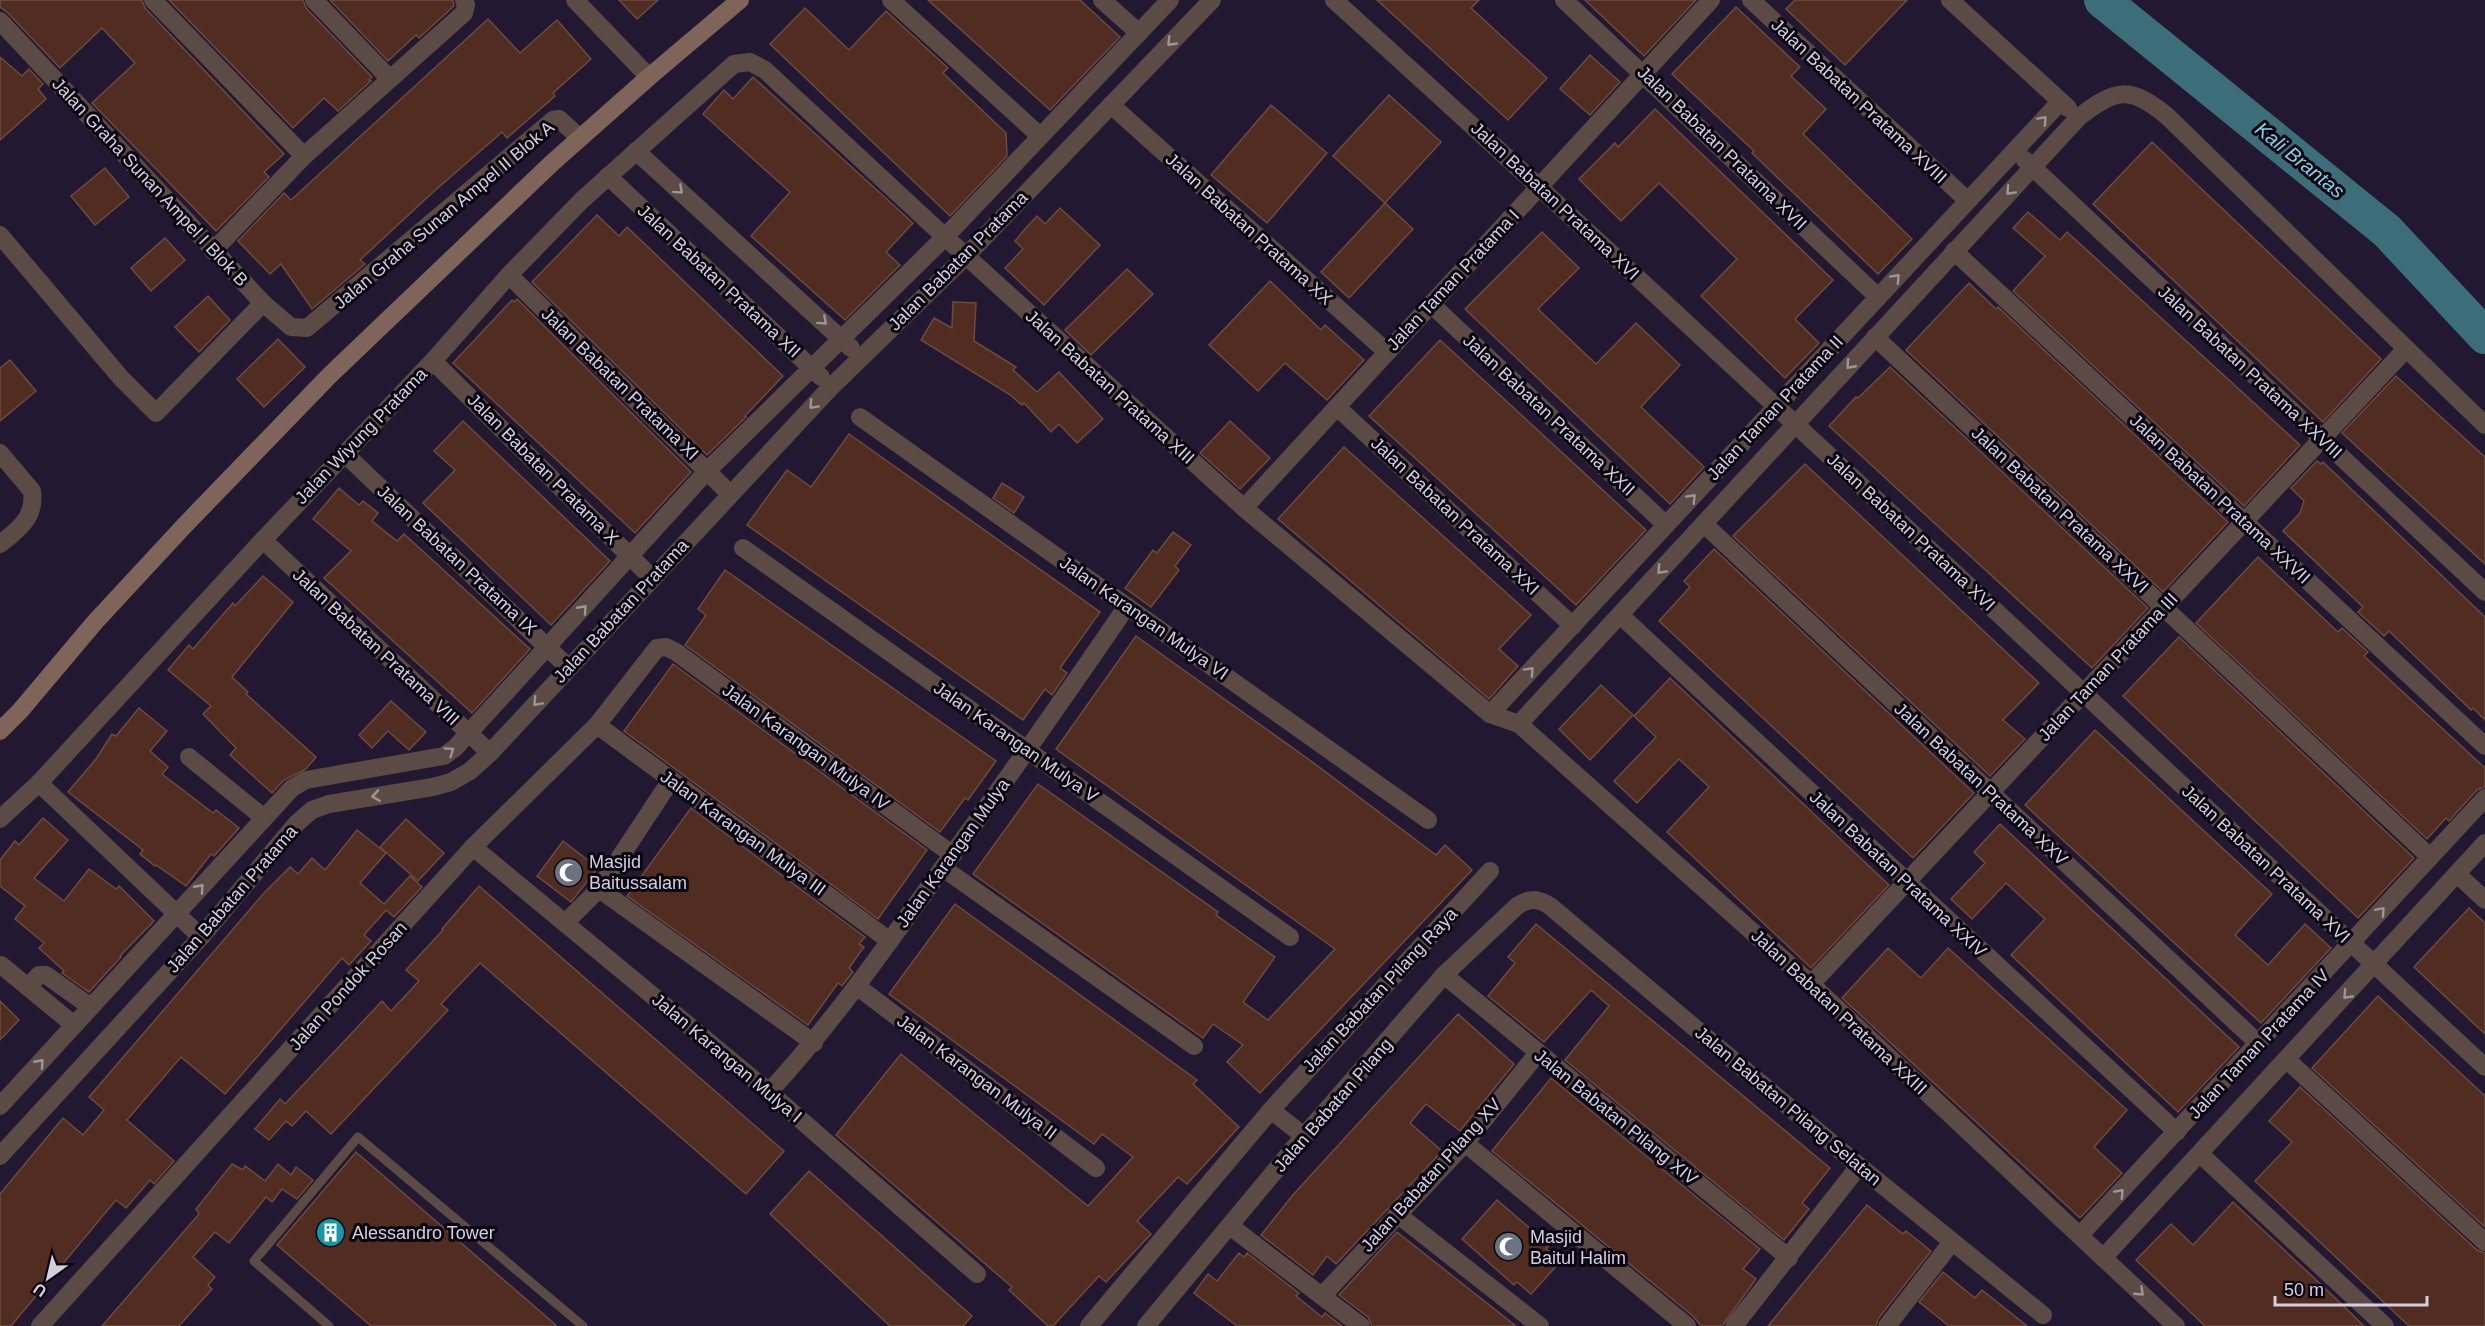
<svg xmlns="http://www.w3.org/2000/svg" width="2485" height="1326" viewBox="0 0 2485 1326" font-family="Arial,sans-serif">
<rect width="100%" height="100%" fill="#221832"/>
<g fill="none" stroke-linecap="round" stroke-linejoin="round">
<path stroke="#3b6e79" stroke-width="36" d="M2102,0L2387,231L2485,336"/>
</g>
<g fill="#512d21" stroke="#6c4b3f" stroke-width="1.5">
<path d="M0,0H142L145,8L284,154L264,172L269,177L216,231L92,103L135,63L102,28L60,68L8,13L0,7Z"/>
<path d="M169,0H303L306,8L372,77L369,80L371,81L338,111L324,98L293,128Z"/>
<path d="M330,0H453L454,6L419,38L416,35L388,61Z"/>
<path d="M619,0H658L637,19Z"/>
<path d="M928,0H1080L1120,37L1050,110Z"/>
<path d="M1377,0H1479L1471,8L1547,78L1508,120Z"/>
<path d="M1585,0H1696L1644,56Z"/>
<path d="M1795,0H1907L1845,65L1786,9Z"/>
<path d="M1736,7L1800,67L1791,76L1826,109L1803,134L1912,239L1878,274L1752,153L1754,151L1672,74Z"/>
<path d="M805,8L849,50L886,11L948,68L943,73L1006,133L1007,156L950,216L770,44Z"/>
<path d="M488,19L520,53L557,20L591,59L553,93L555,96L507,138L502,132L431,194L360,260L365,264L312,309L281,264L270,274L238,241L284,193L291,200Z"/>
<path d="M1590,55L1620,82L1590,115L1560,89Z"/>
<path d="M0,57L22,76L29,69L43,84L38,89L46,99L0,140Z"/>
<path d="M753,77L913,223L886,252L900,265L845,320L751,236L790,192L703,114L724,90L733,99Z"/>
<path d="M1389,95L1441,142L1385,203L1333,156Z"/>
<path d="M1271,105L1327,153L1267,223L1211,175Z"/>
<path d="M1655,109L1833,280L1795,319L1819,343L1785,378L1701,296L1737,259L1691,214L1659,183L1621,221L1579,179L1615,143L1618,147Z"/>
<path d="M2152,142L2381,359L2323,422L2093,204Z"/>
<path d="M105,168L129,197L95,225L71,196Z"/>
<path d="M1385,203L1413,229L1349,298L1321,272Z"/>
<path d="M1060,208L1100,245L1044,305L1005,268L1023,249L1015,241L1025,229L1037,216L1045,224Z"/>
<path d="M2028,212L2060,240L2067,232L2300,445L2244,506L2013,291L2045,256L2013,228Z"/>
<path d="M597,215L619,236L627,227L783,376L745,416L746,417L707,455L532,282Z"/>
<path d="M1542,232L1579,268L1538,309L1596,364L1636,323L1680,365L1641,407L1704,467L1670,504L1465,309Z"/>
<path d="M165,238L185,260L151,291L131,268Z"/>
<path d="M1127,269L1153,294L1091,355L1065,330Z"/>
<path d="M1270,281L1321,330L1325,325L1364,360L1327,400L1285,363L1258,391L1209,345Z"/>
<path d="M1969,283L1996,309L1998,307L2228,522L2163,592L1906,350Z"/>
<path d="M208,296L230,320L199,352L175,327Z"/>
<path d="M517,299L691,472L635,533L453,363L512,300L514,302Z"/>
<path d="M953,302L976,303L974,341L1016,367L1013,370L1037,392L1059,372L1103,419L1077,443L1059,424L1051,432L1024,403L1022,405L1009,394L921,340L934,318L952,328Z"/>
<path d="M278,339L305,367L264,407L237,379Z"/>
<path d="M1440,340L1646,530L1576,605L1369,416Z"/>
<path d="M10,360L36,391L0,421V368Z"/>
<path d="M1890,367L2148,608L2092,668L1829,426L1856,397L1858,398Z"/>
<path d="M2396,376L2485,457V564L2342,433Z"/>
<path d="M463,421L610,561L551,625L423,503L455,470L434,451Z"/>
<path d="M1230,421L1270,458L1240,489L1200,453Z"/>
<path d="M849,434L1100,612L1060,668L1067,673L1052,695L1045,689L1023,720L747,525L787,470L811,487Z"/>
<path d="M1344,447L1531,615L1499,649L1518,666L1489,699L1278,519Z"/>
<path d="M2317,461L2321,464L2323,462L2485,617V720L2473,708L2471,710L2389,631L2384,636L2358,612L2363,607L2283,531L2300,513L2304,501L2291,488Z"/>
<path d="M1805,464L2039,683L2003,720L2025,739L1990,776L1733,536Z"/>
<path d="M1002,483L1024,497L1014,513L993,498Z"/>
<path d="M339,488L359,505L363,501L378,513L372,521L397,541L404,534L530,649L472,713L324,578L351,551L313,519Z"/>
<path d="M1173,532L1191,545L1175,566L1179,570L1151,607L1125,588L1153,550L1157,553Z"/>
<path d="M1714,549L1974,793L1913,858L1659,621L1690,587L1684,581Z"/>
<path d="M2258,557L2338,632L2342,628L2368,652L2364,656L2485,768V787L2477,790L2449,821L2446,818L2427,839L2196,623Z"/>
<path d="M725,570L996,761L968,800L965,798L940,832L685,645L706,615L698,609Z"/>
<path d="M263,576L293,602L232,677L248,692L246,694L316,757L306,769L284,780L272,793L230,755L236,748L203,714L211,706L168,670L189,645L193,649L233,603L235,606Z"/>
<path d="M1136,636L1311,761L1436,855L1445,845L1472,870L1260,1093L1227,1062L1243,1045L1213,1024L1203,1038L973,874L1038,784L1218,912L1216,915L1275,957L1243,1002L1268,1020L1335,949L1056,749Z"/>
<path d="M2179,637L2414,858L2358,918L2123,696Z"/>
<path d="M673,664L927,850L878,919L624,731Z"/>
<path d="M1670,678L1889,885L1811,968L1667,832L1709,787L1679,759L1637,803L1614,781L1656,737L1634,716Z"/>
<path d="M1601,685L1633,715L1590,760L1559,729Z"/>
<path d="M391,701L426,732L409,750L388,731L372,748L359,735Z"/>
<path d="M139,708L167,731L150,751L168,767L162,774L213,813L216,810L239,828L214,856L211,854L186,886L156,865L155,866L140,854L143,850L68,792L96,759L112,734L116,736Z"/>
<path d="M2095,730L2272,894L2235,935L2268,965L2305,924L2331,948L2261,1023L2025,805Z"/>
<path d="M691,808L865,937L859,944L864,947L849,968L853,972L842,986L838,983L808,1025L627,896Z"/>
<path d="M43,818L68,840L34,878L64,901L89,869L116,889L119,886L154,921L120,956L121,957L89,992L62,973L64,971L39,948L44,943L15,919L25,906L0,886V860L15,841L19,845Z"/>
<path d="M406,819L444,853L418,881L380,847Z"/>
<path d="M2000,824L2239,1047L2178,1112L2011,955L2045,919L2033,908L2006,883L1972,919L1951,899L1985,863L1974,852Z"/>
<path d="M357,830L386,853L360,883L384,904L410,876L422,887L394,917L386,910L364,935L371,941L349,965L342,958L225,1094L181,1057L127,1120L174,1161L154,1184L150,1180L126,1208L116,1200L11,1326H0V1194L63,1118L83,1135L104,1110L89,1097L264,893L290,867L298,874L312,858L325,870Z"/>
<path d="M563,841L598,868L571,902L537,876Z"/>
<path d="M479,886L784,1151L746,1194L480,963L441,1004L448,1010L331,1134L306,1111L292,1126L286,1121L269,1140L255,1129L280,1099L285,1104L382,1001L391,1011L419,981L406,970L443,930L442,929Z"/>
<path d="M955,904L1197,1080L1193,1084L1239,1127L1187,1184L1178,1177L1137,1221L1151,1234L1106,1282L1099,1276L1053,1326H1048L1009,1290L1012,1287L836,1135L901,1054L1088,1206L1133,1157L1102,1134L1094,1144L889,994Z"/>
<path d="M2469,908L2485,923V1034L2414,967Z"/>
<path d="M1536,924L1830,1168L1802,1203L1809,1209L1784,1240L1565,1060L1609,1006L1591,990L1544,1042L1488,996L1515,963L1508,957Z"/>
<path d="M1888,948L1921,978L1948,948L2127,1110L2094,1147L2122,1173L2080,1218L1842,998Z"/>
<path d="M2378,996L2485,1096V1227L2312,1068Z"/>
<path d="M0,1001L19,1020L0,1040Z"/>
<path d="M1458,1014L1514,1064L1460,1131L1426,1104L1410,1123L1442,1151L1336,1264L1327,1256L1313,1275L1261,1235L1292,1196Z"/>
<path d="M1551,1078L1760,1249L1743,1269L1756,1279L1722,1326H1701L1694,1317L1492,1151Z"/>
<path d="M2300,1087L2477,1250L2485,1253V1326H2409L2255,1181L2292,1142L2269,1121Z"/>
<path d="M356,1152L557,1326H371L277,1245Z"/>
<path d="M232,1164L243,1170L245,1166L265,1181L278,1164L291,1175L296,1167L313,1180L297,1199L282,1189L272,1202L266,1197L229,1243L215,1232L193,1257L215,1277L208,1285L212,1289L179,1326H102L199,1214L196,1209Z"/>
<path d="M809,1171L972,1316L963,1326H890L770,1214Z"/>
<path d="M1497,1200L1549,1245L1546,1249L1560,1262L1531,1294L1517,1282L1514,1285L1462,1239Z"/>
<path d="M2233,1202L2329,1292L2364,1326H2205L2136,1260L2171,1224L2193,1245Z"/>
<path d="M1867,1205L1903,1234L1906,1231L1931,1251L1878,1319L1876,1326H1768Z"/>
<path d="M1397,1232L1450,1274L1516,1326H1372L1368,1317L1339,1295Z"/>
<path d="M1239,1253L1244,1257L1247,1253L1299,1293L1296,1296L1322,1317L1325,1313L1342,1326H1237L1194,1293L1208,1274L1217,1281Z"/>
<path d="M1943,1272L1975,1298L1982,1290L2027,1326H1949L1919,1302Z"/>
</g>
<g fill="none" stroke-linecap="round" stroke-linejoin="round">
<path stroke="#5c4b44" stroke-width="9" d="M329,1326L254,1261L358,1137L583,1326"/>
<g stroke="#5c4b44" stroke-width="18">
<path d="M153,0L304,156"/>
<path d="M314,0L390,79"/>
<path d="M575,0L649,77"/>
<path d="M891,0L1040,136"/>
<path d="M1102,0L1139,33"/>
<path d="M1334,0C1722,351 2101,712 2485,1067"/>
<path d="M1564,0L1878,297"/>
<path d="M1751,0L1968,201"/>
<path d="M1950,0L2068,108"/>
<path d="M0,21L263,303L291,327L307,328L553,120L559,119L580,138"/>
<path d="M1111,105L1387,352"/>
<path d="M636,151L851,348"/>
<path d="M2025,160L2485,592"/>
<path d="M608,176L821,377"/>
<path d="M0,235L121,378L156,413L263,303"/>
<path d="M213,251L304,156L464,13L466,5L464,0"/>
<path d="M1954,251L2485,746"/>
<path d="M509,275L730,494"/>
<path d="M1431,304L1666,525"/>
<path d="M1875,337L2429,856"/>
<path d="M433,361L652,578"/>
<path d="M1337,407L1573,626"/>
<path d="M860,417L1428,820"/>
<path d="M0,453L32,491C36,517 18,530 0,544"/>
<path d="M344,453L569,668"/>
<path d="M1244,508L1711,0"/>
<path d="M1704,524L2259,1044"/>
<path d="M263,540L490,753"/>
<path d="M743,548L1290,937"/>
<path d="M1620,615L2177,1132"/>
<path d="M1490,714L2060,102"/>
<path d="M1519,724L2079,117C2116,89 2129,85 2167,116L2485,425"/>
<path d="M597,725L890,941"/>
<path d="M189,757L264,818"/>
<path d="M39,783L201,937"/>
<path d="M0,819L39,783L263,540L433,361L509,275L582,200L734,64L750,62L765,70L945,237L1244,508L1490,714L1519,724L1811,984L2176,1326"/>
<path d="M473,847L769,1092L977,1274"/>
<path d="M943,868L1194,1046"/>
<path d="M2457,874L2485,900"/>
<path d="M599,889L814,1043"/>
<path d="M566,922L599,889L671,780"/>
<path d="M1,965L74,1025"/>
<path d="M1444,975L1789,1258"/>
<path d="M1811,984L2406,349"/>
<path d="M28,987L39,975H46L91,1007"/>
<path d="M858,987L1096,1168"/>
<path d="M2287,1060L2485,1242"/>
<path d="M769,1092C828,1028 877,959 928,888C996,795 1062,701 1127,606"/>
<path d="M0,1106L292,788L306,780L444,756L455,748L708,470L945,237L1170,0"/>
<path d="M1271,1110L1304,1136"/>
<path d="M1465,1143L1687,1326"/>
<path d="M2200,1154L2385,1326"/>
<path d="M0,1156L201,937L297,823L312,810L329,804L433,787L451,782L470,771L490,753L831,387L966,256L1212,0"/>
<path d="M1397,1214L1540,1326"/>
<path d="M1230,1226L1361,1326"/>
<path d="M2080,1235L2485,798"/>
<path d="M2103,1258L2485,843"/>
<path d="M1322,1296L1465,1143L1538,1053"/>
<path d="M40,1326L473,847L597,725L657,648L666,647L676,652L953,855"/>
<path d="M1089,1326L1271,1110L1490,871"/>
<path d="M1146,1326L1304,1136L1444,975L1517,906C1529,898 1538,898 1550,906L1859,1166L2043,1315"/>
<path d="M1734,1326L1859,1166"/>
<path d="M1887,1326L1952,1242"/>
</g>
<path stroke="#7f6459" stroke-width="18" d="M0,731L20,711L95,622L184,526L329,376L552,163L649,77L740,0"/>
</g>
<defs><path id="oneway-chevron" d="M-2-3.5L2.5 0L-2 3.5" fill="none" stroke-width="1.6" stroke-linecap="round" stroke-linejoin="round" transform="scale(1.5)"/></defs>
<g stroke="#9e949a">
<use href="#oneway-chevron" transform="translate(1171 42) rotate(134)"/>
<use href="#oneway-chevron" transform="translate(2043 120) rotate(-47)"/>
<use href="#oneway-chevron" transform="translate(679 190) rotate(42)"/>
<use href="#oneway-chevron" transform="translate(2010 191) rotate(133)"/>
<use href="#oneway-chevron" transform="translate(1896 278) rotate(-47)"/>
<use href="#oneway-chevron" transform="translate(823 321) rotate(42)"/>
<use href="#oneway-chevron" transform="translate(1850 365) rotate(132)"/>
<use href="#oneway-chevron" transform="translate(813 405) rotate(133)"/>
<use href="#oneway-chevron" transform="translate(1692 498) rotate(-47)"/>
<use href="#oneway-chevron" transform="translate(1661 570) rotate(133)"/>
<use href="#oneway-chevron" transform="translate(583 609) rotate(-48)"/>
<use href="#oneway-chevron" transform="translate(1530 671) rotate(-47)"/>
<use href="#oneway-chevron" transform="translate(537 702) rotate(133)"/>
<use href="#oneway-chevron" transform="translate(450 751) rotate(-35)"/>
<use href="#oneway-chevron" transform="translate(376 796) rotate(171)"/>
<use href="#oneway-chevron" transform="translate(200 888) rotate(-48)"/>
<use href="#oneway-chevron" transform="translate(2381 911) rotate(-49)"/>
<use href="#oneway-chevron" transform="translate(2347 995) rotate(133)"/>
<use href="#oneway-chevron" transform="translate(40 1063) rotate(-48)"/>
<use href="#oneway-chevron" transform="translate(2120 1193) rotate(-47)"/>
<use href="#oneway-chevron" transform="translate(2140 1292) rotate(43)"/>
</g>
<defs>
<symbol id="mosque-disc" viewBox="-11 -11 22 22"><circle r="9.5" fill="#6b7280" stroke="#0a0611"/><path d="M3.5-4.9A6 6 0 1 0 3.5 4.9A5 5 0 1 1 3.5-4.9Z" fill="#fff"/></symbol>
<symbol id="building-disc" viewBox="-11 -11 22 22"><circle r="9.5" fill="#0f9aa8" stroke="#0a0611"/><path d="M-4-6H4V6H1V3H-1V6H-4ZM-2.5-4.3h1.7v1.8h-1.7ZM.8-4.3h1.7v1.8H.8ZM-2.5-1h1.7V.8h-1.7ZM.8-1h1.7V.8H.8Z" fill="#fff"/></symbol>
</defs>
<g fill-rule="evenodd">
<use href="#mosque-disc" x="552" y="856" width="33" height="33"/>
<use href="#building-disc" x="314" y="1216" width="33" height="33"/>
<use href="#mosque-disc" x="1492" y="1230" width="33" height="33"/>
</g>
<g text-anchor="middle" stroke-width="6" stroke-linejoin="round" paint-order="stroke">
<g font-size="18" fill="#d4cfe0" stroke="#0a0611">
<text transform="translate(1859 101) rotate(43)" y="6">Jalan Babatan Pratama XVIII</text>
<text transform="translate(1722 148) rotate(44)" y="6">Jalan Babatan Pratama XVII</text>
<text transform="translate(150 182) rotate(47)" y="6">Jalan Graha Sunan Ampel I Blok B</text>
<text transform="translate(1555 201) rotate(43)" y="6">Jalan Babatan Pratama XVI</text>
<text transform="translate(444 215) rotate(-40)" y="6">Jalan Graha Sunan Ampel II Blok A</text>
<text transform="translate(1249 229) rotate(42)" y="6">Jalan Babatan Pratama XX</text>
<text transform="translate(958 261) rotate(-45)" y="6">Jalan Babatan Pratama</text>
<text transform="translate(1453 280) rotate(-47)" y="6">Jalan Taman Pratama I</text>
<text transform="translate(719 281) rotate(43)" y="6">Jalan Babatan Pratama XII</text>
<text transform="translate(2250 372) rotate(43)" y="6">Jalan Babatan Pratama XXVIII</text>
<text transform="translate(620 384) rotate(44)" y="6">Jalan Babatan Pratama XI</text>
<text transform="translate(1110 387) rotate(42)" y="6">Jalan Babatan Pratama XIII</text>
<text transform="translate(1775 408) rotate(-47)" y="6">Jalan Taman Pratama II</text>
<text transform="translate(1549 415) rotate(43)" y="6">Jalan Babatan Pratama XXII</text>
<text transform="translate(361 436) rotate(-46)" y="6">Jalan Wiyung Pratama</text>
<text transform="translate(543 469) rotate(45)" y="6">Jalan Babatan Pratama X</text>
<text transform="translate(2220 499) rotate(43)" y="6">Jalan Babatan Pratama XXVII</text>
<text transform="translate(2060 510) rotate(43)" y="6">Jalan Babatan Pratama XXVI</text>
<text transform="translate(1455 516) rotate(43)" y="6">Jalan Babatan Pratama XXI</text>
<text transform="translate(1911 532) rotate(43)" y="6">Jalan Babatan Pratama XVI</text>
<text transform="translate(457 560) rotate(43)" y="6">Jalan Babatan Pratama IX</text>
<text transform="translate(621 611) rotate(-47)" y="6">Jalan Babatan Pratama</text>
<text transform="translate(1144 618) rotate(35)" y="6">Jalan Karangan Mulya VI</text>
<text transform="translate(376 647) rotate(43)" y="6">Jalan Babatan Pratama VIII</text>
<text transform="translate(2108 667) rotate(-47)" y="6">Jalan Taman Pratama III</text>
<text transform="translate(1016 742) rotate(35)" y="6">Jalan Karangan Mulya V</text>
<text transform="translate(806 747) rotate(36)" y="6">Jalan Karangan Mulya IV</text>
<text transform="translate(1981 784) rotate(43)" y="6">Jalan Babatan Pratama XXV</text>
<text transform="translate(743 833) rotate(36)" y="6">Jalan Karangan Mulya III</text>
<text transform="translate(953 853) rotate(-54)" y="6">Jalan Karangan Mulya</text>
<text transform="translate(2266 864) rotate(43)" y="6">Jalan Babatan Pratama XVI</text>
<text transform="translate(1898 874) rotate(43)" y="6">Jalan Babatan Pratama XXIV</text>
<text transform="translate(232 899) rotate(-49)" y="6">Jalan Babatan Pratama</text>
<text transform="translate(348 986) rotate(-48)" y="6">Jalan Pondok Rosan</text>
<text transform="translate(1380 990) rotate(-47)" y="6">Jalan Babatan Pilang Raya</text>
<text transform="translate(1839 1012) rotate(43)" y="6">Jalan Babatan Pratama XXIII</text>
<text transform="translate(2259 1044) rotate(-47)" y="6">Jalan Taman Pratama IV</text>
<text transform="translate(727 1058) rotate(40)" y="6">Jalan Karangan Mulya I</text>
<text transform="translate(977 1077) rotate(37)" y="6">Jalan Karangan Mulya II</text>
<text transform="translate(1333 1105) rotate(-49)" y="6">Jalan Babatan Pilang</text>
<text transform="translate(1788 1106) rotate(40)" y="6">Jalan Babatan Pilang Selatan</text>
<text transform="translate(1616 1117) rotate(39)" y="6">Jalan Babatan Pilang XIV</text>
<text transform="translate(1431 1175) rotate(-48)" y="6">Jalan Babatan Pilang XV</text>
</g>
<g font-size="18" fill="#d4cfe0" stroke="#0a0611" text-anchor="start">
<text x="589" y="868">Masjid<tspan x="589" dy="21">Baitussalam</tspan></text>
<text x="352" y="1239">Alessandro Tower</text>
<text x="1530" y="1243">Masjid<tspan x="1530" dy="21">Baitul Halim</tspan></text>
</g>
<g font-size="20" font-style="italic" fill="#7ed3e7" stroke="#0a0611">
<text transform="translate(2300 160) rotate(39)" y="7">Kali Brantas</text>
</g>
</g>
<g transform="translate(48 1278) rotate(214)" stroke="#0a0611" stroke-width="4.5" paint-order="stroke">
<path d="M0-4.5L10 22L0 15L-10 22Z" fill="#d4cfe0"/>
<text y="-9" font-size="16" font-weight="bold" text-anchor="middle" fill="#d4cfe0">U</text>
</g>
<path d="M2275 1296v9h152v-9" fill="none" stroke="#d4cfe0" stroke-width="3"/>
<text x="2284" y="1296" font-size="18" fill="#d4cfe0" stroke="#0a0611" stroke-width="4.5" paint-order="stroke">50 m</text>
</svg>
